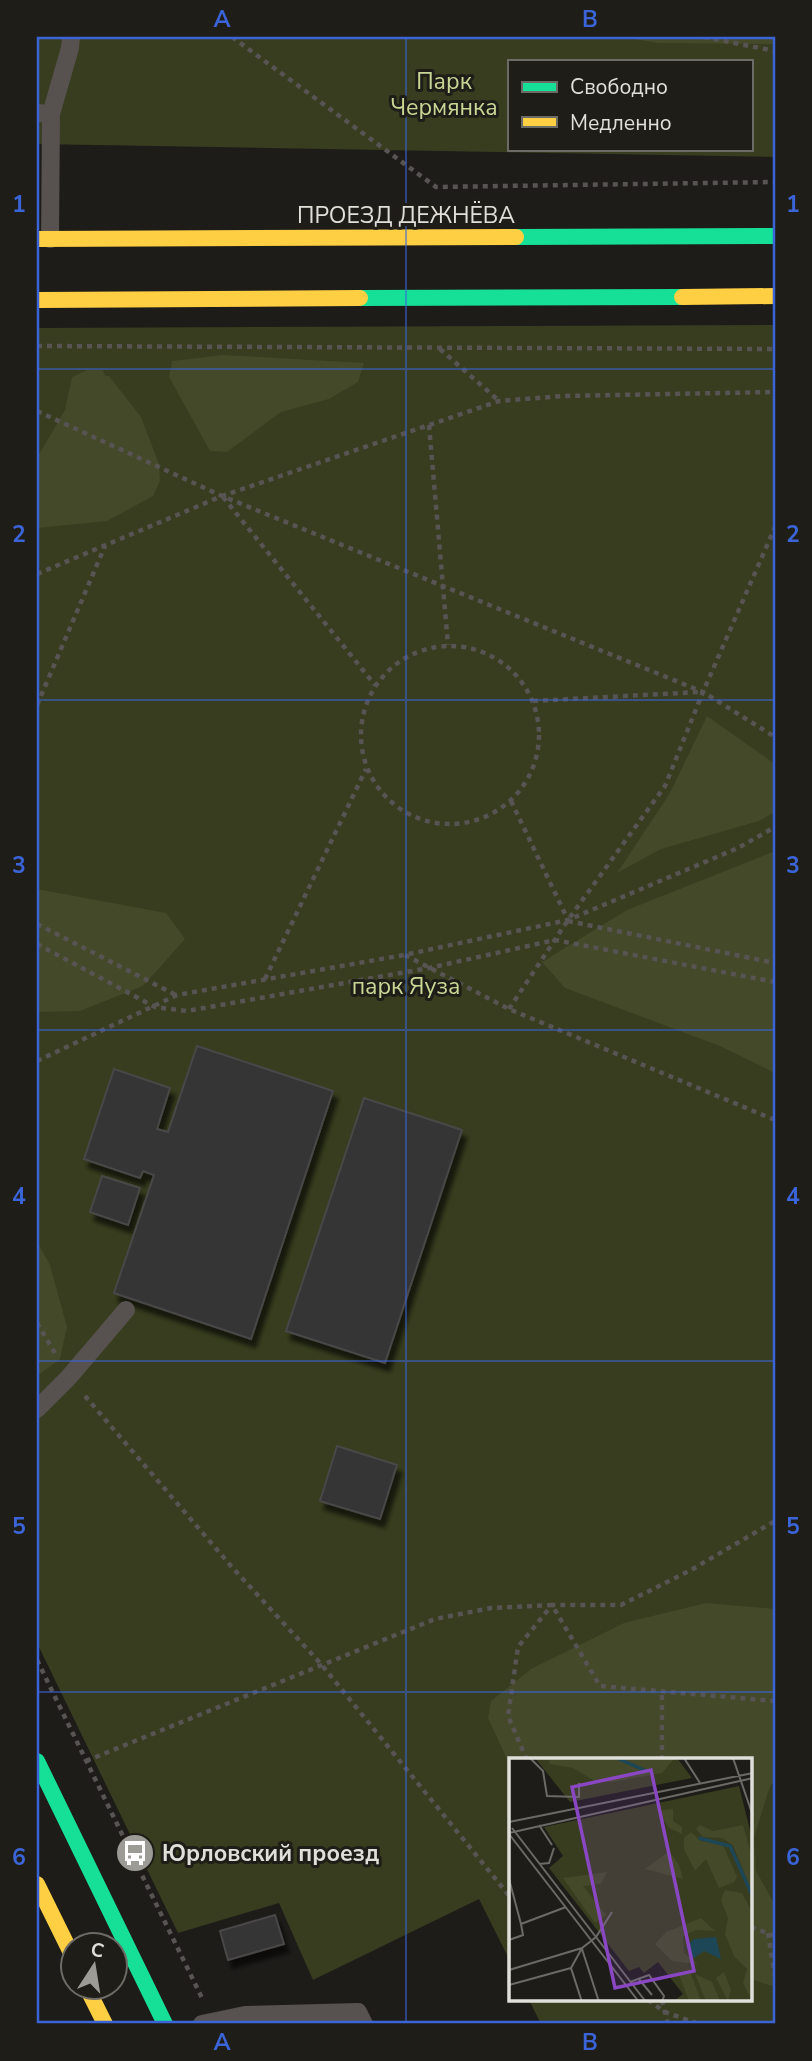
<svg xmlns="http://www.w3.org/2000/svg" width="812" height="2061" viewBox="0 0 812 2061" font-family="'Nunito Sans',sans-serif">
<defs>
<filter id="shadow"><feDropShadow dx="4.5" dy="8" stdDeviation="2" flood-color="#0009"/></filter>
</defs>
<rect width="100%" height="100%" fill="#1d1c19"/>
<g fill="#373d1e" fill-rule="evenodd">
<path d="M37,37H775V157L37,144ZM509,61H751V149H509Z"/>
<path d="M775,325V2024H541L529,2000H751V1760H511V1963L479,1899L313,1980L279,1903L178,1933L37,1643V328Z"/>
</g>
<g fill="#434929">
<path d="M623,37H775V44L658,43Z"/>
<path d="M223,355L364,363L358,382L329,399L281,412L227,452L210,451L169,377L172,361Z"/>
<path d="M87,370H103L105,376H109L141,417L159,464L160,481L153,496L107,521L37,528V458L65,410L72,377Z"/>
<path d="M707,716L775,764V812L759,821L661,849L617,873L670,793Z"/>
<path d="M775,851V1073L720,1046L565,988L542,962L627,910Z"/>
<path d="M37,889L166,913L185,939L143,986L80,1011L37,1012Z"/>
<path d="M37,1242L50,1265L67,1327L60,1359L37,1376Z"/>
<path d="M706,1603L775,1609V1779L769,1789L754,1838L756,1871L775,1905V1987L751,1979V1760H511V1768L488,1718L491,1701L531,1669L624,1623Z"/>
</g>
<g fill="#363434" stroke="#494747" stroke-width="2" filter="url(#shadow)">
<path d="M197,1046L333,1091L251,1339L114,1293L154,1175L143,1171L140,1178L84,1159L114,1069L170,1088L157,1129L168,1132Z"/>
<path d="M364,1098L462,1130L385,1363L286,1331Z"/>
<path d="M102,1176L140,1188L128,1225L90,1212Z"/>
<path d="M337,1446L397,1465L380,1519L320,1501Z"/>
<path d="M275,1915L284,1944L228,1960L220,1931Z"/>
</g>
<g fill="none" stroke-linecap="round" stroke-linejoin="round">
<g stroke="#585453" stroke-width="4.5" stroke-dasharray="5 5" stroke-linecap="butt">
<path d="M232,37L436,187L775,182"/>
<path d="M704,37L775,51"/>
<path d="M37,346L775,349"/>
<path d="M440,349L498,400"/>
<path d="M37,411L222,496L703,692L775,737"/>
<path d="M429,425L448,645"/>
<path d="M223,497L375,685"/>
<path d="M37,574L222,496L499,401L563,396L775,392"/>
<circle cx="450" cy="735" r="89"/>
<path d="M533,701L699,692"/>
<path d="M37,705L105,546"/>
<path d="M511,801L568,920"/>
<path d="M568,921L775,963"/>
<path d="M37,924L176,995"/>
<path d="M37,944L155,1007L187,1011L429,968L555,940L775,982"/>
<path d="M405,955L509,1009L775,1120"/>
<path d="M265,979L366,769"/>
<path d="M509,1009L568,920L665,786L703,692L775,527"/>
<path d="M37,1061L177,995L404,955L568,920L738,848L775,827"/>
<path d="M37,1323L56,1355"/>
<path d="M85,1396L231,1566L321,1664L511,1898"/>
<path d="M37,1660L202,1998"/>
<path d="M527,1760L508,1716L518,1647L552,1605H621L691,1570L775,1521"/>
<path d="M662,1760V1691"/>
<path d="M86,1761L435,1619L491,1608L552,1605L600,1686L775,1701"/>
<path d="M751,1927L775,1936"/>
<path d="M768,1933L775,1977"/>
<path d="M648,2000L665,2012L699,2024"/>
<path d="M662,2000L668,2024"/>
</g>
<g stroke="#57514f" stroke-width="18">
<path d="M37,113L51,114L70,48L71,37"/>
<path d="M50,239L51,114"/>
<path d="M37,1409L69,1377L126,1310"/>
<path d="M202,2024L245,2015L358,2012L364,2024"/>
</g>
<g stroke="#16e098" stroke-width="16">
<path d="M516,237L775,236"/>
<path d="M360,298L682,297"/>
<path d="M37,1761L165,2024"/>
</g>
<g stroke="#ffcf43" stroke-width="16">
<path d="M37,239L516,237"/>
<path d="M682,297L775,296"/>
<path d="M37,300L360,298"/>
<path d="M37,1884L74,1959"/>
<path d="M87,1988L105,2024"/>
</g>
</g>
<path fill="none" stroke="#3a64d8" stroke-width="2" stroke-opacity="0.55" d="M406,37V2024M37,369H775M37,700H775M37,1030H775M37,1361H775M37,1692H775"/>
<defs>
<symbol id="bus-disc" viewBox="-11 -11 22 22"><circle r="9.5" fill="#9c9b96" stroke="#1f1d17"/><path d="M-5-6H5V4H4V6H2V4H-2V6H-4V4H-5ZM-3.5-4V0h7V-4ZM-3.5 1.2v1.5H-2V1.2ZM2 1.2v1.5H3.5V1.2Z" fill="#fff"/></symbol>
</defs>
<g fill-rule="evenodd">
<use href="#bus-disc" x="113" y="1831" width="44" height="44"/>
</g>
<g text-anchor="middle" stroke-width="6" stroke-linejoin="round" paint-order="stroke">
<g font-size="23" fill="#c9d796" stroke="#1f1d17">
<text x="444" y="89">Парк<tspan x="444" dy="26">Чермянка</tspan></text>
<text x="406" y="994">парк Яуза</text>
</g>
<g font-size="23" fill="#e0dfda" stroke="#1f1d17">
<text x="406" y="223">ПРОЕЗД ДЕЖНЁВА</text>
</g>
<g font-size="23" font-weight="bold" fill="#e0dfda" stroke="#1f1d17" text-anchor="start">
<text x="162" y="1861">Юрловский проезд</text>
</g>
</g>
<g transform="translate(509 1758)">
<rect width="243" height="243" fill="#1d1c19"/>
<path d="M26,0H168L183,20L61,44ZM230,28L243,80V243H165L174,236L149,204L135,215L130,209L120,213L40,110L54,98L35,69Z" fill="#373d1e"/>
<path d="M39,0H164V2L153,15L103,24L86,23L64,10L41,6ZM164,51V63L173,69V76L160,70L152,58L153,52ZM191,67L204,73L234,67L243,99V134L224,87L213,80L194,79L187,71ZM182,74L192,83L214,87L228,119L225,124L210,130L197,101L186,113L175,91V80ZM160,93L170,107L174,121L136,111ZM98,114L92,126L74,128L97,157L86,165L54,120ZM216,132L233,135L243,154V243L234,225L238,211L225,198L216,176L219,160L212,142ZM192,160L206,173L187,172L174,178L175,195L189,206L163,203L146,186L157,174ZM169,214L182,216L192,243H180ZM215,214L222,232L219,243L207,220ZM186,216L203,224L211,243H197Z" fill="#434929"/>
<path d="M207,179L212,201L195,193L185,200L177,189L185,181Z" fill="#1d4656"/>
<path fill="none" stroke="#1d4656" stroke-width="3.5" d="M108,0L137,13M190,80L221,88L244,139"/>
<path fill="none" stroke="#6b6a66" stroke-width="2" d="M21,0L34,13L38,38L70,39V25M175,0L191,25M224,0L244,58M0,64L244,15M30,67L43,87M3,70L137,244M0,75L244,20M0,76L130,244M30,106L40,105L45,90M0,121L12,166M0,182L14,177L12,166L57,149M73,190L62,210L73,244M73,191L90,244M0,212L73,190L87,179L103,154M129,220L143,237M121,224L140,217L155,238L153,244M0,227L62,210"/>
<path fill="#8a47c3" fill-opacity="0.15" stroke="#8a47c3" stroke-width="3.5" d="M142,12L185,213L106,230L63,29Z"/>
<rect width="243" height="243" fill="none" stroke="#e0dfda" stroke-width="3.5"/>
</g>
<rect width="812" height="2061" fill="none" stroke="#1f1d17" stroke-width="77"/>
<rect x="508" y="60" width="245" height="91" fill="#1f1d17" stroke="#6c6b65" stroke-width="2"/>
<rect x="522" y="82" width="35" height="10" fill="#16e098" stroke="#6c6b65" stroke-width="2"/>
<text x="570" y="94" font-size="21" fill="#e0dfda">Свободно</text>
<rect x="522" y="117" width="35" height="10" fill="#ffcf43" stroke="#6c6b65" stroke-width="2"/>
<text x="570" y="130" font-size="21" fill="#e0dfda">Медленно</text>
<g transform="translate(94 1966) rotate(12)"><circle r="33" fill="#1f1d17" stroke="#6c6b65" stroke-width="2"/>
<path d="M0-5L12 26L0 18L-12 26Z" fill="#9c9b96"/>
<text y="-10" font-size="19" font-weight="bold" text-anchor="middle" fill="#e0dfda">С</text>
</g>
<rect x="38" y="38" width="736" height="1984" fill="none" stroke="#3a64d8" stroke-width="2.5"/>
<g font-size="23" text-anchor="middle" font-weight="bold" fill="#3a64d8">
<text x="222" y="27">A</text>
<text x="590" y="27">B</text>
<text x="19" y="212">1</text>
<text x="793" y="212">1</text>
<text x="19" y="542">2</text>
<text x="793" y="542">2</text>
<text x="19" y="873">3</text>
<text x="793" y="873">3</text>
<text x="19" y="1204">4</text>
<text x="793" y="1204">4</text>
<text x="19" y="1534">5</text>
<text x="793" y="1534">5</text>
<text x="19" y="1865">6</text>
<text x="793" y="1865">6</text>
<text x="222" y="2050">A</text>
<text x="590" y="2050">B</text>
</g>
</svg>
